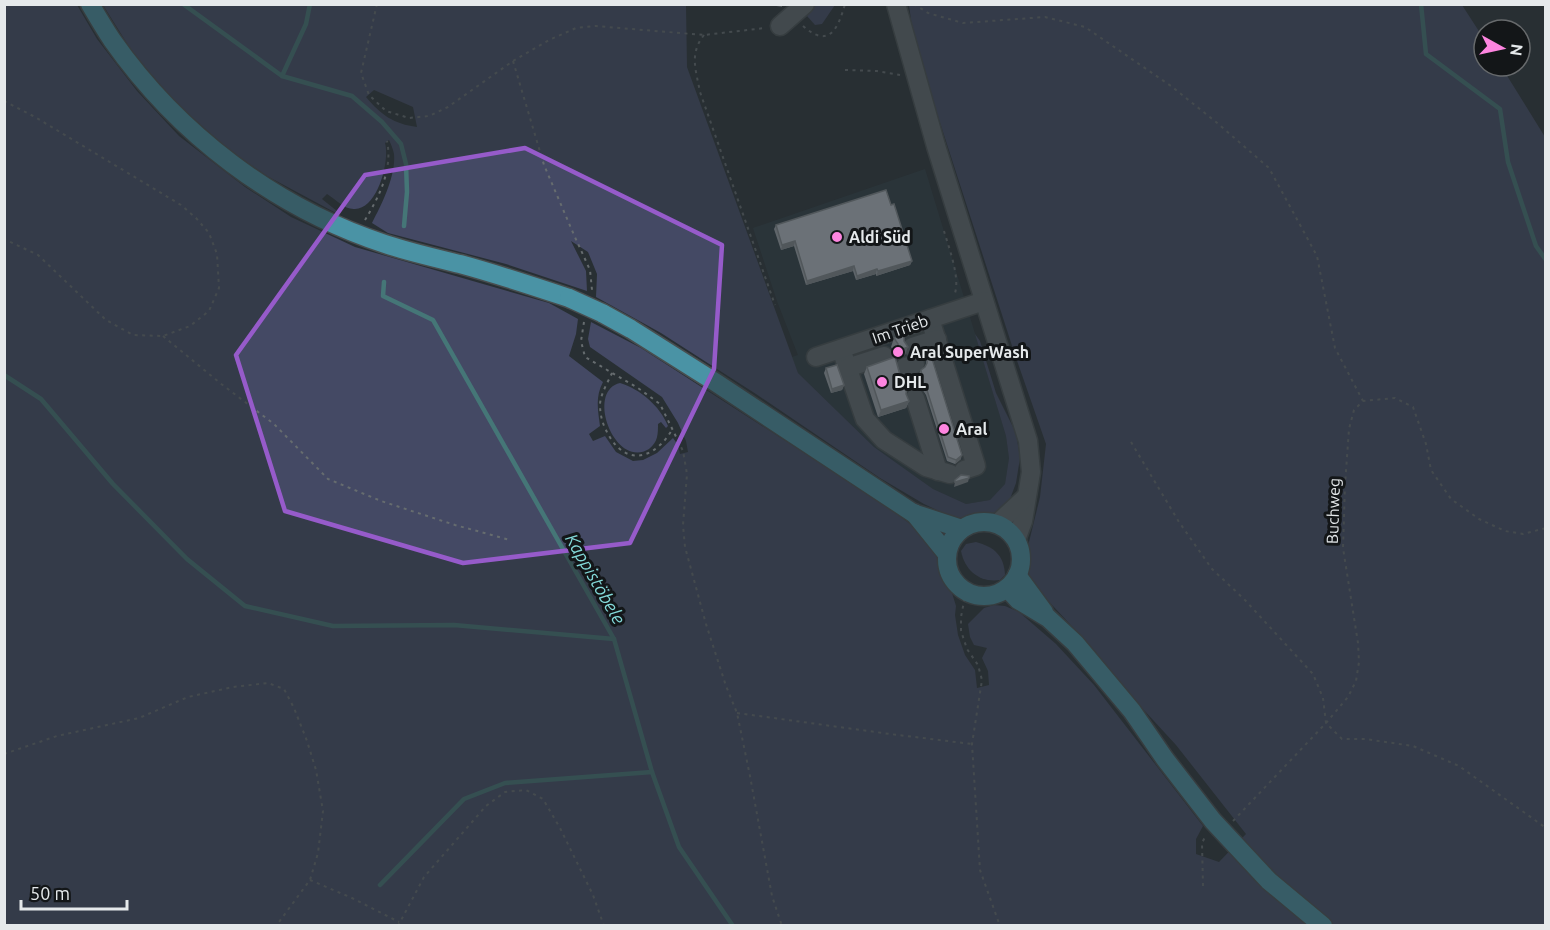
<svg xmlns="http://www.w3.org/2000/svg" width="1550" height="930" viewBox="0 0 1550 930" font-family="Ubuntu,sans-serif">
<rect width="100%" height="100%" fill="#282f33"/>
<path fill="#2e3b42" d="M925,169L1006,436L1009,458L1005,484L990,500L966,504L933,489L874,447L798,373L792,357L798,355L777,301L753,228Z"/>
<g fill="#444964" fill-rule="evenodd">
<path d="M5,5H77L97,39L137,91L179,136L245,187L291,217L355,247L549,303L578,319L576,334L569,356L603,382C595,397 598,410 600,426L589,434L593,441L605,436L616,452L633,461L643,460L657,453L673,438L678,445L680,454L688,452L686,441L678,423L662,397L590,347L588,339L591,322L641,348L885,505L930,539L937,552L943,579L952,593L956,606L955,615L958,635L965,655L975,670L977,688L989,685L988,671L982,658L987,648L974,645L970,637L968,624L984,608L994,605L1005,606L1019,612L1056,644L1094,685L1203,826L1196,839V854L1219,862L1246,834L1176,745L1131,696L1095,651L1039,591L1029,575L1028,558L1029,542L1040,497L1046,444L1015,355L914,42L909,5H1462L1484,39V66H1501L1545,137V925L5,926Z"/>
<path d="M103,5H686L687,67L798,373L874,447L933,489L966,504L990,500L1005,484L1009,458L1006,436L975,334L980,341L996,393L1016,433L1020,458L1016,483L1010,499L1003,509L992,515L965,520L954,518L924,504L880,478L756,394L661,333L596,297L597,274L588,252L571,241L586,271L587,291L506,264L388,233L372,223C382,204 396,176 394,154C393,149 391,144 389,140L385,143C390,160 378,209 355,209C345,210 335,199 327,194L322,199L337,211L336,213L267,176L228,149L175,102L133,53ZM374,90L413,107L417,127C394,124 381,115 366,97Z"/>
<path d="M813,5H835L822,24L815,25L807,16Z"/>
<path d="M620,383C640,389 660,406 668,426L666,428L661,422L658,424C658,434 658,442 649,449C615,470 585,391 620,383Z"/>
<path d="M976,542C994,547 1004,555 1005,575L1000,580C980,583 965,571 961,551L966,544Z"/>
</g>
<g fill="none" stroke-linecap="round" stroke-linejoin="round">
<g stroke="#457677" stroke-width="4.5">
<path d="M183,4L282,76L352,96L382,122L401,144L406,164L407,192L404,226"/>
<path d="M1421,4L1426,54L1500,109L1508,162L1536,246L1546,260"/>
<path d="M282,76L306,24L310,4"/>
<path d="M384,282L383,296L433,320L614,639L652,772L679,847L733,926"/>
<path d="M4,375L41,399L113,484L187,559L245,606L333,626L454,625L614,639"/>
<path d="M380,885L464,799L505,783L652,772"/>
</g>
<defs>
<g id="minor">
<path d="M896,4L936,146L1028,441L1031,472L1023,521L1016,540"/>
<path d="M780,26L805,4"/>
<path d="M930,319L976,466L964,470"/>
<path d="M912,347L937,339"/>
<path d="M841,349L865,419L884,440L926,467L950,474"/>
<path d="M816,357L984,301"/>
<path d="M847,368L884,356"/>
<path d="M909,379L905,367L915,364"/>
<path d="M915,398L938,471"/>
<path d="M997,524L1026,497"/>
</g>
<g id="major">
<path d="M90,4C97,16 104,28 112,40C178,134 275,208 385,244C409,252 435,258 460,264C497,274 533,286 569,298"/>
<path d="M602,313L631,329L715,382L913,513L962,529"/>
<path d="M914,513L947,554"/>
<circle cx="984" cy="559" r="37"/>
<path d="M1017,575L1044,612"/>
<path d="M1007,588L1018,600L1048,618L1075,643L1132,711L1165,759L1213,821L1269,881L1323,926"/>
</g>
</defs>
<use href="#minor" stroke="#484e50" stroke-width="21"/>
<use href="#major" stroke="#484e50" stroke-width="21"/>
<g stroke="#666c6f" stroke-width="2" stroke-dasharray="3 4.5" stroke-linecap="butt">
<path d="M377,4L361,73L369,95L386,111L409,118L429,116L448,107L513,61L549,40L576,28L596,26L704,35L765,28"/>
<path d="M914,4L928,13L963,23L1045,17L1085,27L1171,86L1216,122L1269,168L1317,256L1335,348L1363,401"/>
<path d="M803,26C829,49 838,29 845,4"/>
<path d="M704,35C689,54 696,70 700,92L775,305"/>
<path d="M513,61L544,165L574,235L590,270L592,290"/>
<path d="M845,70L877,71L900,75"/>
<path d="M4,101L35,117L181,205L196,218L209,233L217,254L219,288L209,311L190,326L163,336L133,335L106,320L38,255L4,239"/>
<path d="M365,220C379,197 393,169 387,141"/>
<path d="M944,231C949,248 960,277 955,293"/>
<path d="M584,322L581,341L585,357L638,388L660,404L683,451L687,474L683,525L685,547L706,624L726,686L737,713L750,776L772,896L782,926"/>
<path d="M163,336L220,383L274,424L328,479L381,501L455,525L510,540"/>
<path d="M612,373C608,382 601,393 600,404C600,418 604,428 611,439C631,469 659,454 673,428"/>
<path d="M1131,442L1179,522L1212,569L1244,599L1313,674L1323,698L1326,723L1342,739H1365L1413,746L1459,766L1546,828"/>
<path d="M966,591L961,617V631L967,649L978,665L982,680L972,744L980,870L1000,926"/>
<path d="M737,713L890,734L972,744"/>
<path d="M4,754L57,736L139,718L188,697L233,687L268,683L284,689L294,708L307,741L316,770L323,811L318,853L310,880L276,926"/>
<path d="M1233,821L1326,723L1348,697L1356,681L1359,662L1358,643L1343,548L1345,485L1349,429L1354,410L1363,401L1395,398L1413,407L1426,444L1431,470L1451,499L1479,519L1505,531L1523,534L1546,528"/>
<path d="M310,880L352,898L399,922"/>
<path d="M1203,886L1202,843L1205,837"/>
<path d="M398,926L424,877L486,806L505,792L526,790L543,799L560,828L593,895L604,926"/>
</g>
<use href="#minor" stroke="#62696e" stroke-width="18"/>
<use href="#major" stroke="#4a93a5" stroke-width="18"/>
<defs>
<path id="major-bridge" d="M569,298L602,313"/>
</defs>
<use href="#major-bridge" stroke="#484e50" stroke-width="21" stroke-linecap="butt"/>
<use href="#major-bridge" stroke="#4a93a5" stroke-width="18"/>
</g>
<g fill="#a2a7ad">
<path d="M891,205L912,261L910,265L876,276V274L856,280L853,271L806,285L794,246L781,250L774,229L776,225Z"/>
<path d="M894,338L905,355L895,359L907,391L906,394L909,401L906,408L878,417L864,374L867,367L895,357V353L891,347Z"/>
<path d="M930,352L961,459L955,464L947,461L926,395L922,389L917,387L920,380L919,374L921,370L926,366V361L924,358L926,353Z"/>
<path d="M826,368L844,385L842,390L831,393L824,373Z"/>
</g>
<g fill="#84888d">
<path d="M765,4H782V7Z"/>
<path d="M795,241L794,246L781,250L782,245Z"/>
<path d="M912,261L910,265L876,276L878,271Z"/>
<path d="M854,266L853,271L806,285L807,281Z"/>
<path d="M877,269L876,274L856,280L857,276Z"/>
<path d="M908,347L905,355L894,360L898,351Z"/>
<path d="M844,385L842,390L831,393L832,389Z"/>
<path d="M909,401L906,408L878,417L881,410Z"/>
<path d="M962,455L961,459L955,464L956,460Z"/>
<path d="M969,478L968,482L954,487L955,482Z"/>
</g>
<g fill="#bcc2c9" stroke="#84888d" stroke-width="1.5">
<path d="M886,190L891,205L894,204L912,261L878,271L877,269L857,276L854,266L807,281L795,241L782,245L776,225Z"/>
<path d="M904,335V341L908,347L898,351V344L894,338Z"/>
<path d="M930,352L962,455L956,460L948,457L927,390L924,385L918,383L922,376L921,370L925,367L927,363V357L926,353Z"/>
<path d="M895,357L900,375L905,380L910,383L907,387L906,394L909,401L881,410L867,367Z"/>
<path d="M837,365L844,385L832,389L826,368Z"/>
<path d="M961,475L969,476V478L955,482V480Z"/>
</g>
<path d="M0 0H1550V930H0ZM525,148L722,245L714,369L630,543L463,563L285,511L236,355L365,175Z" fill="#282f33" fill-opacity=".55" fill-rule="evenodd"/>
<path fill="none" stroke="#965bca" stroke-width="4.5" stroke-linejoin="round" d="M525,148L722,245L714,369L630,543L463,563L285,511L236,355L365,175Z"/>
<g fill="#fe85e0" stroke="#131618" stroke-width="2">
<circle cx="837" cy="237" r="6"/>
<circle cx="898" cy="352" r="6"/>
<circle cx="882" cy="382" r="6"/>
<circle cx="944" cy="429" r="6"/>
</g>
<g text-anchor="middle" stroke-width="6" stroke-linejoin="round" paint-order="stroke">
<g font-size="16" font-weight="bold" fill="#e5e9eb" stroke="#131618" text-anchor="start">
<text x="849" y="243">Aldi Süd</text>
<text x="910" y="358">Aral SuperWash</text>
<text x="894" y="388">DHL</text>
<text x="956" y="435">Aral</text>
</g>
<g font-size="16" fill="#e5e9eb" stroke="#131618">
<text transform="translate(900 329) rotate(-19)" y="6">Im Trieb</text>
<text transform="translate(1333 511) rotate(-88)" y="6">Buchweg</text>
</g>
<g font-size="18" font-style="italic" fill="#83d9d9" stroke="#131618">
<text transform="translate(595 579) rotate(60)" y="6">Kappistöbele</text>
</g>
</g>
<rect width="1550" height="930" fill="none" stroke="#e5e9eb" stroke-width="12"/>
<g transform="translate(1502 48) rotate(98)"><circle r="28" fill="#131618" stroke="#676a6c" stroke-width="1.5"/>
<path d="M0-4.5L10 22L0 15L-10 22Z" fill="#fe85e0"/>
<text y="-9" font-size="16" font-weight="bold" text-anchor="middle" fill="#e5e9eb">N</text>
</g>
<path d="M21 900v9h106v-9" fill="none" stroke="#e5e9eb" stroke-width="3"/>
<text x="30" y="900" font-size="18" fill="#e5e9eb" stroke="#131618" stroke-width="4.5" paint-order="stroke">50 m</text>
</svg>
